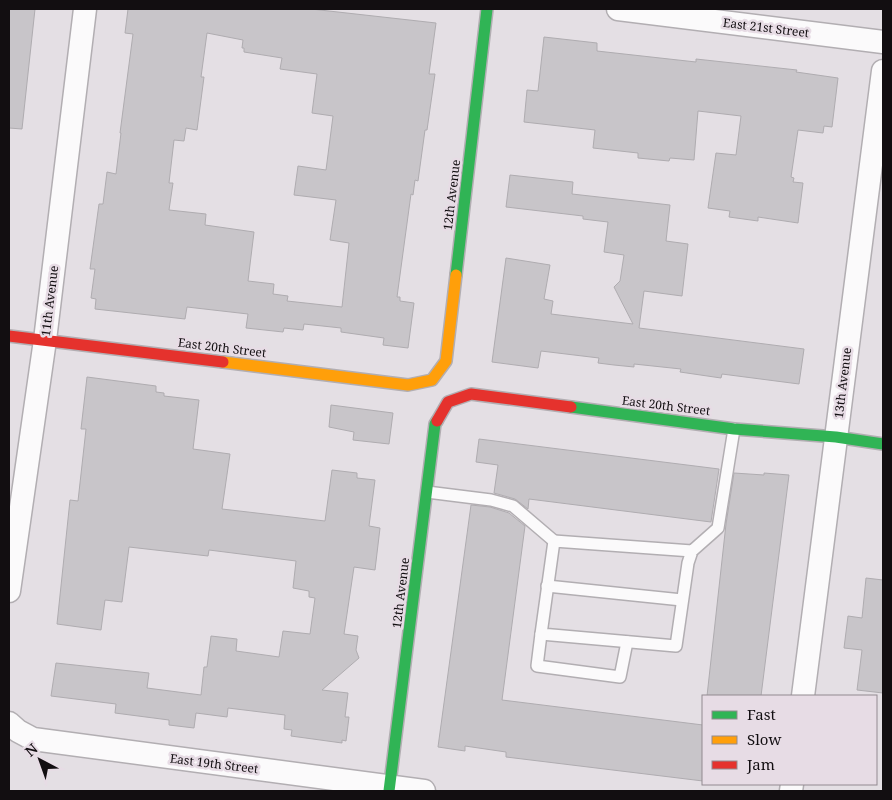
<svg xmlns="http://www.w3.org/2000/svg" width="892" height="800" viewBox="0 0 892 800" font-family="'Noto Serif',serif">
<rect width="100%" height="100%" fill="#e4dfe4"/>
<g fill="#c8c5c9" stroke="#afacb0" fill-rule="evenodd">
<path d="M9,9H35L22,129L9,128Z"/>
<path d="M128,9H311L436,23L429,74H435L427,130H425L418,181L415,180L413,195L411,194L397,297H400V301L414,303L408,348L383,345L384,338L341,332V328L304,324L303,330L284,328L283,332L246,328L248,314L187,307L185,319L95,309L96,299L91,298L95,269H90L99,204H103L107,172L116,174L121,133H120L133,34L125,33ZM207,33L243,40L242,48H244V52L282,58L280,69L317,74L312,113L333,116L326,170L298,166L294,195L336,200L330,240L349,243L342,307L287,301L288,296L273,294L274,284L248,281L254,232L205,225L206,214L169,210L173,183H169L174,140L184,141L186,128L197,130L204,77H201Z"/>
<path d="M544,37L597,43V51L696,62V59L797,70L796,72L838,78L832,127L824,126L823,133L798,130L791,177L794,178L793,182L803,183L798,223L758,217V221L729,217L730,211L708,208L716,153L736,155L741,116L698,111L694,160L670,158L669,161L638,158V153L593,148L595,130L524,122L527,90L538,91Z"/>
<path d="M510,175L573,182L572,194L670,205L666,241L688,244L682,296L644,291L639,328L804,349L799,384L722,374L721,378L680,372L681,369L634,364V367L614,365L598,363L599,358L541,351L538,368L492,362L506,258L550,265L544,299L553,301L551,314L633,324L614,287L620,281L624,255L604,252L608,222L583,219V216L506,207Z"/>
<path d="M87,377L156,386V392L164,393V396L199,400L193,449L230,454L222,509L325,521L332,470L357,473V478L375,480L369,526L380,528L375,570L354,567L344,634L358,636L356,650L359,658L322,690L348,693L345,717H349L346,741L342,740V743L291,736L292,730L284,729L285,715L228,708L227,717L196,713L194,728L169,725V720L115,713L116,704L51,696L56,663L149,673L147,688L201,695L204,667H207L211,636L237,639L236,651L279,657L283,631L310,634L315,598L309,597V591L293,588L296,561L209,550L208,556L129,547L122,602L105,600L101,630L57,624L70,500L78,501L86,429H81Z"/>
<path d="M331,405L393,413L389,444L353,440L354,432L329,427Z"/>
<path d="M479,439L719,469L711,522L529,499L528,509L515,499L494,493L498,465L476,462Z"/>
<path d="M734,473L764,475V473L789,475L761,696H707L726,524Z"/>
<path d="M471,505L490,507L509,513L525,526L502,700L703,725V781L506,757V752L465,746V751L438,747Z"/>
<path d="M866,578L883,580V693L857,690L862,650L844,648L848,616L862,618Z"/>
</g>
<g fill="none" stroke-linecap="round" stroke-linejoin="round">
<defs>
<g id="lane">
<path d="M427,492L491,500L513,506L554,541"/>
<path d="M692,551L554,541L541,634L676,646L688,563L692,551L718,528L734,429"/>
<path d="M547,586L682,600"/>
<path d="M541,634L537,666L620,677L627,642"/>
</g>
<g id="street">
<path d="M618,9L883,42"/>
<path d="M9,591L45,340L85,9"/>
<path d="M803,696L883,71"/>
<path d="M9,723L18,731L33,739L424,791"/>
<path d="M791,791L792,784"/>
</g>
<g id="fast">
<path d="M456,275L487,9"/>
<path d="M571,407L734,429L836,437L883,444"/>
<path d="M389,791L435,424L437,421"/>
</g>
<path id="slow" d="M223,362L408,385L432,380L446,361L456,275"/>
<g id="jam">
<path d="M9,336L223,362"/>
<path d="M437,421L448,402L471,394L571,407"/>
</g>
</defs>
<use href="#lane" stroke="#b2aeb2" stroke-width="14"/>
<use href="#street" stroke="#b2aeb2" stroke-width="25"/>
<use href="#fast" stroke="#b2aeb2" stroke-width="14"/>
<use href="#slow" stroke="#b2aeb2" stroke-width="14"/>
<use href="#jam" stroke="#b2aeb2" stroke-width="14"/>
<use href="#lane" stroke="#fbfafb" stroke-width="11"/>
<use href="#street" stroke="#fbfafb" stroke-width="22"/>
<use href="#fast" stroke="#30b455" stroke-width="11"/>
<use href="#slow" stroke="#ff9f0a" stroke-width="11"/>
<use href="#jam" stroke="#e5322d" stroke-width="11"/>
</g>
<g text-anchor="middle" stroke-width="5" stroke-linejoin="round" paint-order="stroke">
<g font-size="12" fill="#120e11" stroke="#e7dce5">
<text transform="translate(766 28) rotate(7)" y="4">East 21st Street</text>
<text transform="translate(452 195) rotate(-83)" y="4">12th Avenue</text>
<text transform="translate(50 301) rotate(-83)" y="4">11th Avenue</text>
<text transform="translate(222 348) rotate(7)" y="4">East 20th Street</text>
<text transform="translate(843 383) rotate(-83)" y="4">13th Avenue</text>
<text transform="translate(666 406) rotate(7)" y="4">East 20th Street</text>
<text transform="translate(401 593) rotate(-83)" y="4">12th Avenue</text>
<text transform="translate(214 764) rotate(7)" y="4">East 19th Street</text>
</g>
</g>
<rect width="892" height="800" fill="none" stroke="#120e11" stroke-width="20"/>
<rect x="702" y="695" width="175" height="90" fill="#e7dce5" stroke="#928a90"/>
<rect x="712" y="711" width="25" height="8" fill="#30b455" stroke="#928a90"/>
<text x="747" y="720" font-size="15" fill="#120e11">Fast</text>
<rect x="712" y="736" width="25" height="8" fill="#ff9f0a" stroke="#928a90"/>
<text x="747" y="745" font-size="15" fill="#120e11">Slow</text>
<rect x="712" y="761" width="25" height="8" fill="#e5322d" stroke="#928a90"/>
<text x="747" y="770" font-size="15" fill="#120e11">Jam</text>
<g transform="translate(40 760) rotate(319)" stroke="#e7dce5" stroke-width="4" paint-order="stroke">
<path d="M0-4L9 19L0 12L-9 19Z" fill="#120e11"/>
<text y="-8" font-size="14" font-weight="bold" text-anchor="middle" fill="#120e11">N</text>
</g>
</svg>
